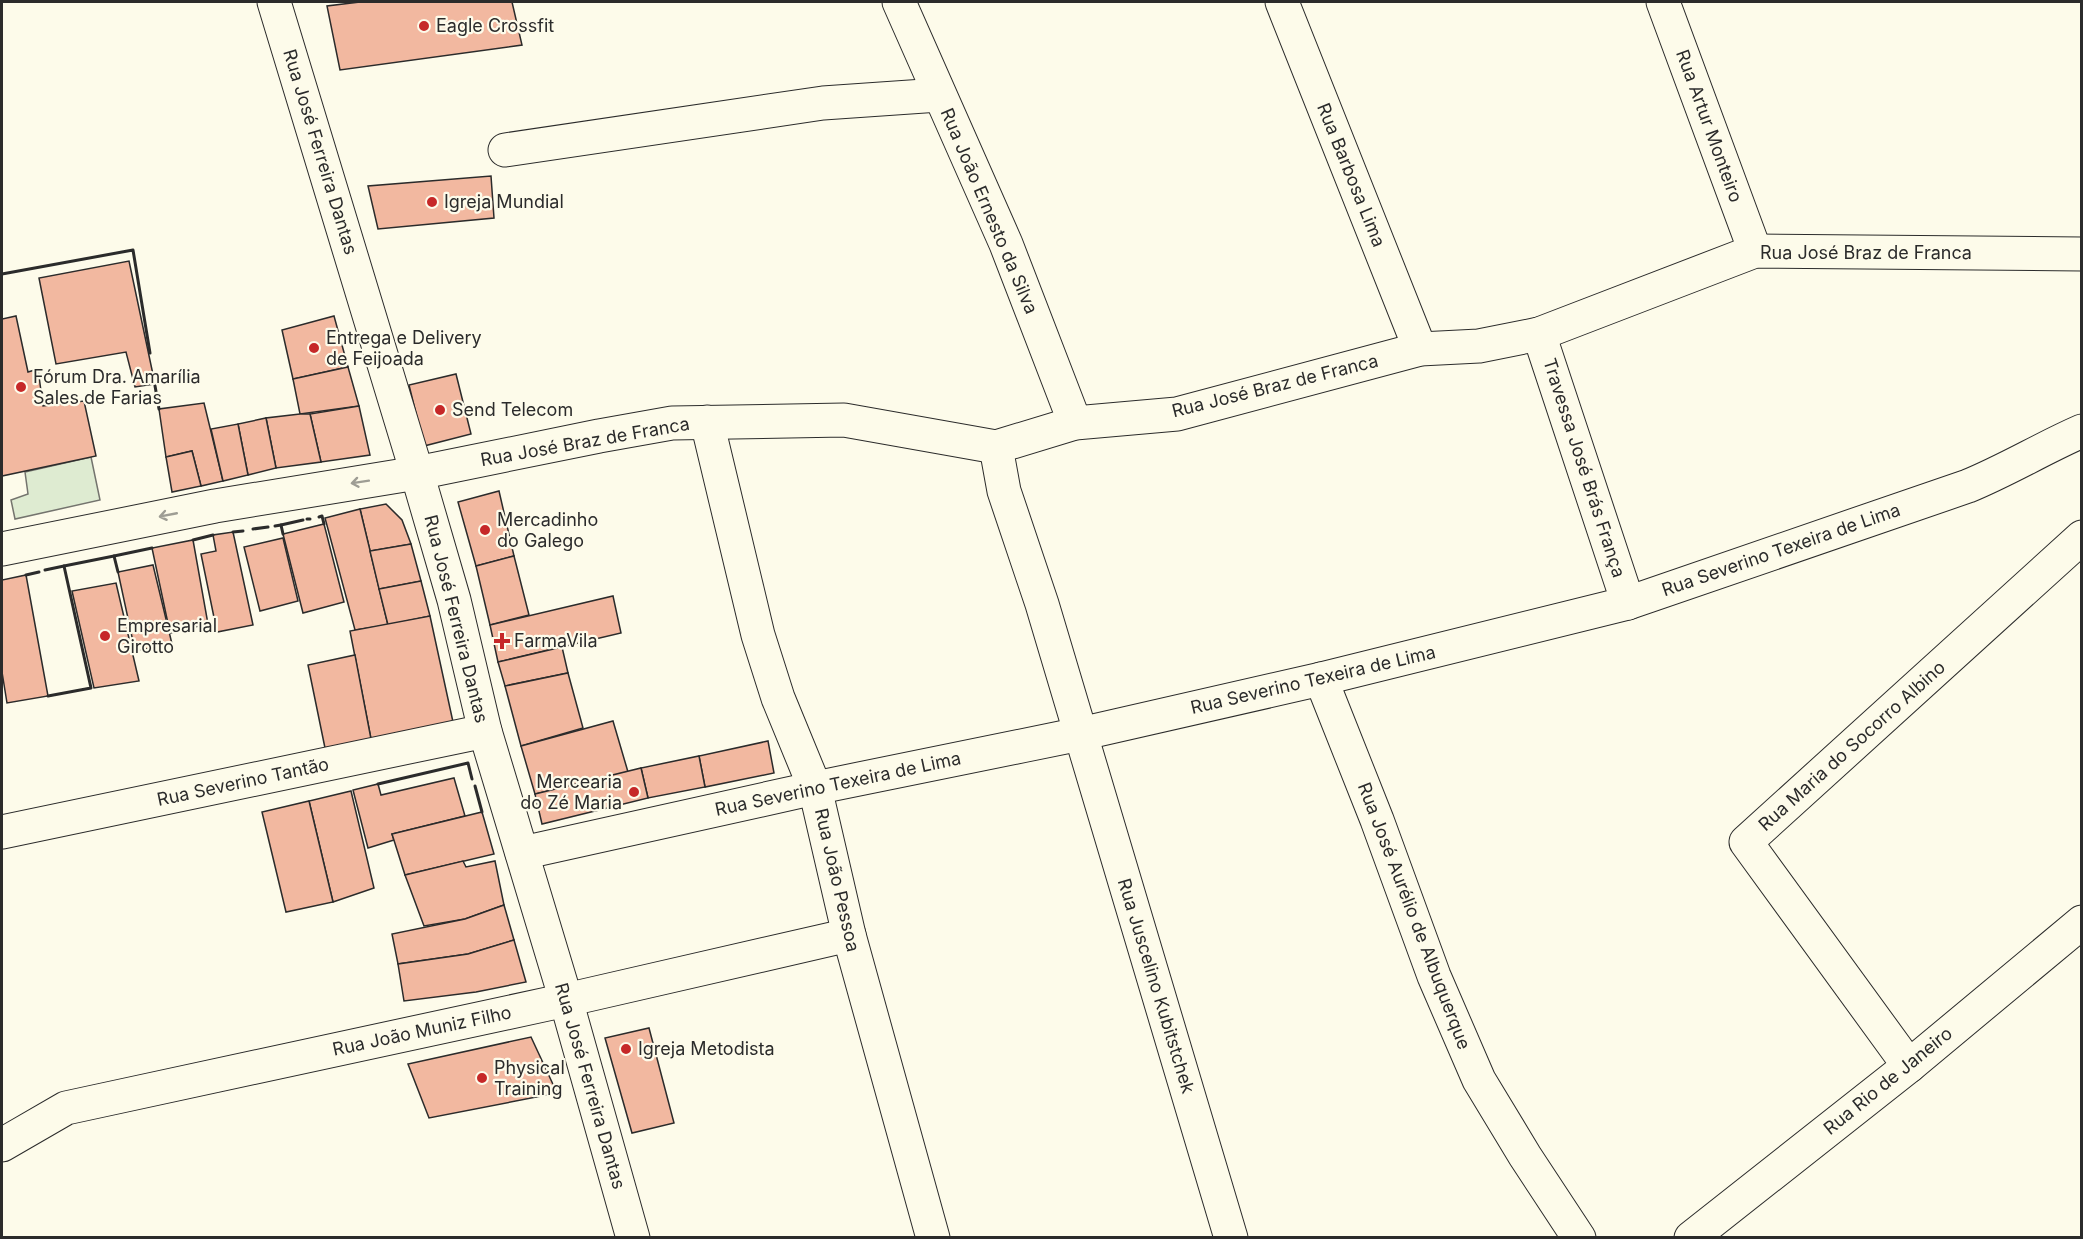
<svg xmlns="http://www.w3.org/2000/svg" width="2083" height="1239" viewBox="0 0 2083 1239" font-family="Inter,sans-serif">
<rect width="100%" height="100%" fill="#fdfbea"/>
<path fill="#deebd1" stroke="#74746e" stroke-width="1.5" d="M91,457L100,500L15,519L11,500L28,494L25,472Z"/>
<g fill="#f2b8a0" stroke="#2b2b2b" stroke-width="1.5">
<path d="M360,2H512L522,45L340,70L327,6Z"/>
<path d="M491,176L494,218L378,229L368,186Z"/>
<path d="M129,261L155,384L135,387L126,352L56,364L39,278Z"/>
<path d="M16,316L28,372L38,369L43,406L84,401L96,456L2,476V319Z"/>
<path d="M334,316L348,367L293,379L282,330Z"/>
<path d="M348,367L359,406L300,414L293,379Z"/>
<path d="M456,374L471,434L424,446L409,385Z"/>
<path d="M204,403L223,481L201,486L192,451L166,457L159,409Z"/>
<path d="M359,406L370,455L321,462L310,414Z"/>
<path d="M300,414H310L321,462L276,468L266,418Z"/>
<path d="M266,418L276,468L248,475L238,424Z"/>
<path d="M238,424L248,475L223,481L211,429Z"/>
<path d="M192,451L201,486L172,492L166,457Z"/>
<path d="M499,491L514,556L476,566L458,502Z"/>
<path d="M386,504L402,520L411,544L370,551L360,509Z"/>
<path d="M360,509L388,625L355,630L325,518Z"/>
<path d="M324,524L344,602L303,613L283,534Z"/>
<path d="M233,532L253,625L217,632L201,554L216,551L213,535Z"/>
<path d="M283,538L298,601L260,611L244,547Z"/>
<path d="M193,540L208,624L170,633L152,548Z"/>
<path d="M411,544L421,581L379,589L370,551Z"/>
<path d="M514,556L529,615L490,625L476,566Z"/>
<path d="M153,565L172,644L135,651L118,572Z"/>
<path d="M26,575L48,696L7,703L2,672V580Z"/>
<path d="M421,581L430,616L388,625L379,589Z"/>
<path d="M116,583L139,681L94,688L72,591Z"/>
<path d="M613,596L621,633L498,662L490,625Z"/>
<path d="M430,616L453,722L371,739L350,631Z"/>
<path d="M562,647L568,673L505,686L498,662Z"/>
<path d="M355,655L371,739L325,748L308,665Z"/>
<path d="M568,673L583,728L521,746L505,686Z"/>
<path d="M613,721L628,772L535,794L521,746Z"/>
<path d="M768,741L774,773L705,787L699,756Z"/>
<path d="M699,756L705,787L648,798L641,768Z"/>
<path d="M641,768L648,798L542,824L535,794Z"/>
<path d="M454,778L465,816L392,834L394,840L368,848L353,790L378,784L381,795Z"/>
<path d="M351,791L374,888L333,902L309,801Z"/>
<path d="M309,801L333,902L286,912L262,812Z"/>
<path d="M482,812L494,854L405,875L392,834Z"/>
<path d="M463,861L466,867L495,861L504,905L465,919L424,926L405,875Z"/>
<path d="M504,905L514,940L468,954L398,964L392,934L465,919Z"/>
<path d="M514,940L526,982L476,992L404,1001L398,964L468,954Z"/>
<path d="M649,1028L674,1123L632,1133L605,1038Z"/>
<path d="M531,1037L557,1093L429,1118L408,1064Z"/>
</g>
<g fill="none" stroke-linecap="round" stroke-linejoin="round">
<defs>
<g id="minor">
<path d="M899,2L1006,244L1075,423"/>
<path d="M1282,2L1420,349"/>
<path d="M1663,2L1755,251"/>
<path d="M505,150L823,103L939,95"/>
<path d="M1539,334L1628,603"/>
<path d="M707,422L758,635L778,698L815,788L849,935L933,1238"/>
<path d="M996,447L1004,491L1042,604L1231,1238"/>
<path d="M2,549L215,506L417,473L599,436L672,423L844,420L996,447L1075,423L1177,414L1420,349L1479,346L1539,334L1755,251L2082,254"/>
<path d="M1321,679L1377,820L1434,976L1479,1080L1525,1156L1579,1238"/>
<path d="M2,832L485,731"/>
<path d="M522,853L815,788L1080,734L1321,679L1628,603L1968,486C2007,470 2043,448 2082,431"/>
<path d="M1909,1066L1746,842L2082,537"/>
<path d="M2,1145L66,1108L566,1000L849,935"/>
<path d="M1691,1238L1909,1066L2082,922"/>
</g>
<path id="tertiary" d="M274,2L417,473L454,600L485,731L566,1000L633,1238"/>
</defs>
<use href="#minor" stroke="#2b2b2b" stroke-width="35"/>
<use href="#tertiary" stroke="#2b2b2b" stroke-width="35"/>
<use href="#minor" stroke="#fdfbea" stroke-width="33"/>
<use href="#tertiary" stroke="#fdfbea" stroke-width="33"/>
<g stroke="#2b2b2b" stroke-width="3">
<path d="M2,274L133,250L150,353"/>
<path d="M154,380L159,409"/>
<path d="M319,517L322,516L324,524"/>
<path d="M307,519H310"/>
<path d="M275,526L281,525"/>
<path d="M253,529L268,527"/>
<path d="M233,532L243,531"/>
<path d="M283,534L281,525L303,520"/>
<path d="M193,540L213,535"/>
<path d="M45,570L64,566"/>
<path d="M118,572L114,556L152,548"/>
<path d="M26,575L39,572"/>
<path d="M48,696L91,688L64,566L114,556"/>
<path d="M378,784L468,763L472,779"/>
<path d="M475,786L482,812"/>
</g>
</g>
<defs><path id="oneway-shaft" d="M-6 0H5M1.5-3L5.5 0L1.5 3" fill="none" stroke-width="1.6" stroke-linecap="round" stroke-linejoin="round" transform="scale(1.5)"/></defs>
<g stroke="#9e9d94">
<use href="#oneway-shaft" transform="translate(360 482) rotate(171)"/>
<use href="#oneway-shaft" transform="translate(168 515) rotate(169)"/>
</g>
<g fill="#c62828" stroke="#fdfbea" stroke-width="2">
<circle cx="424" cy="26" r="6"/>
<circle cx="432" cy="202" r="6"/>
<circle cx="314" cy="348" r="6"/>
<circle cx="21" cy="387" r="6"/>
<circle cx="440" cy="410" r="6"/>
<circle cx="485" cy="530" r="6"/>
<circle cx="105" cy="636" r="6"/>
<path d="M499 632h6v6h6v6h-6v6h-6v-6h-6v-6h6z"/>
<circle cx="634" cy="792" r="6"/>
<circle cx="626" cy="1049" r="6"/>
<circle cx="482" cy="1078" r="6"/>
</g>
<g text-anchor="middle" stroke-width="4.5" stroke-linejoin="round" paint-order="stroke">
<g font-size="18" fill="#2b2b2b" stroke="#fdfbea" text-anchor="start">
<text x="436" y="32">Eagle Crossfit</text>
<text x="444" y="208">Igreja Mundial</text>
<text x="326" y="344">Entrega e Delivery<tspan x="326" dy="21">de Feijoada</tspan></text>
<text x="33" y="383">Fórum Dra. Amarília<tspan x="33" dy="21">Sales de Farias</tspan></text>
<text x="452" y="416">Send Telecom</text>
<text x="497" y="526">Mercadinho<tspan x="497" dy="21">do Galego</tspan></text>
<text x="117" y="632">Empresarial<tspan x="117" dy="21">Girotto</tspan></text>
<text x="514" y="647">FarmaVila</text>
<text x="622" y="788" text-anchor="end">Mercearia<tspan x="622" dy="21">do Zé Maria</tspan></text>
<text x="638" y="1055">Igreja Metodista</text>
<text x="494" y="1074">Physical<tspan x="494" dy="21">Training</tspan></text>
</g>
<g font-size="18" fill="#2b2b2b" stroke="#fdfbea">
<text transform="translate(1709 126) rotate(70)" y="6">Rua Artur Monteiro</text>
<text transform="translate(320 152) rotate(73)" y="6">Rua José Ferreira Dantas</text>
<text transform="translate(1351 175) rotate(68)" y="6">Rua Barbosa Lima</text>
<text transform="translate(989 211) rotate(67)" y="6">Rua João Ernesto da Silva</text>
<text x="1866" y="259">Rua José Braz de Franca</text>
<text transform="translate(1275 386) rotate(-14)" y="6">Rua José Braz de Franca</text>
<text transform="translate(585 442) rotate(-10)" y="6">Rua José Braz de Franca</text>
<text transform="translate(1584 468) rotate(72)" y="6">Travessa José Brás França</text>
<text transform="translate(1781 550) rotate(-19)" y="6">Rua Severino Texeira de Lima</text>
<text transform="translate(456 619) rotate(76)" y="6">Rua José Ferreira Dantas</text>
<text transform="translate(1313 680) rotate(-13)" y="6">Rua Severino Texeira de Lima</text>
<text transform="translate(1852 746) rotate(-42)" y="6">Rua Maria do Socorro Albino</text>
<text transform="translate(243 782) rotate(-12)" y="6">Rua Severino Tantão</text>
<text transform="translate(838 784) rotate(-12)" y="6">Rua Severino Texeira de Lima</text>
<text transform="translate(837 880) rotate(77)" y="6">Rua João Pessoa</text>
<text transform="translate(1414 916) rotate(69)" y="6">Rua José Aurélio de Albuquerque</text>
<text transform="translate(1156 986) rotate(73)" y="6">Rua Juscelino Kubitstchek</text>
<text transform="translate(422 1031) rotate(-12)" y="6">Rua João Muniz Filho</text>
<text transform="translate(1888 1081) rotate(-39)" y="6">Rua Rio de Janeiro</text>
<text transform="translate(590 1086) rotate(74)" y="6">Rua José Ferreira Dantas</text>
</g>
</g>
<rect width="2083" height="1239" fill="none" stroke="#2b2b2b" stroke-width="6"/>
</svg>
